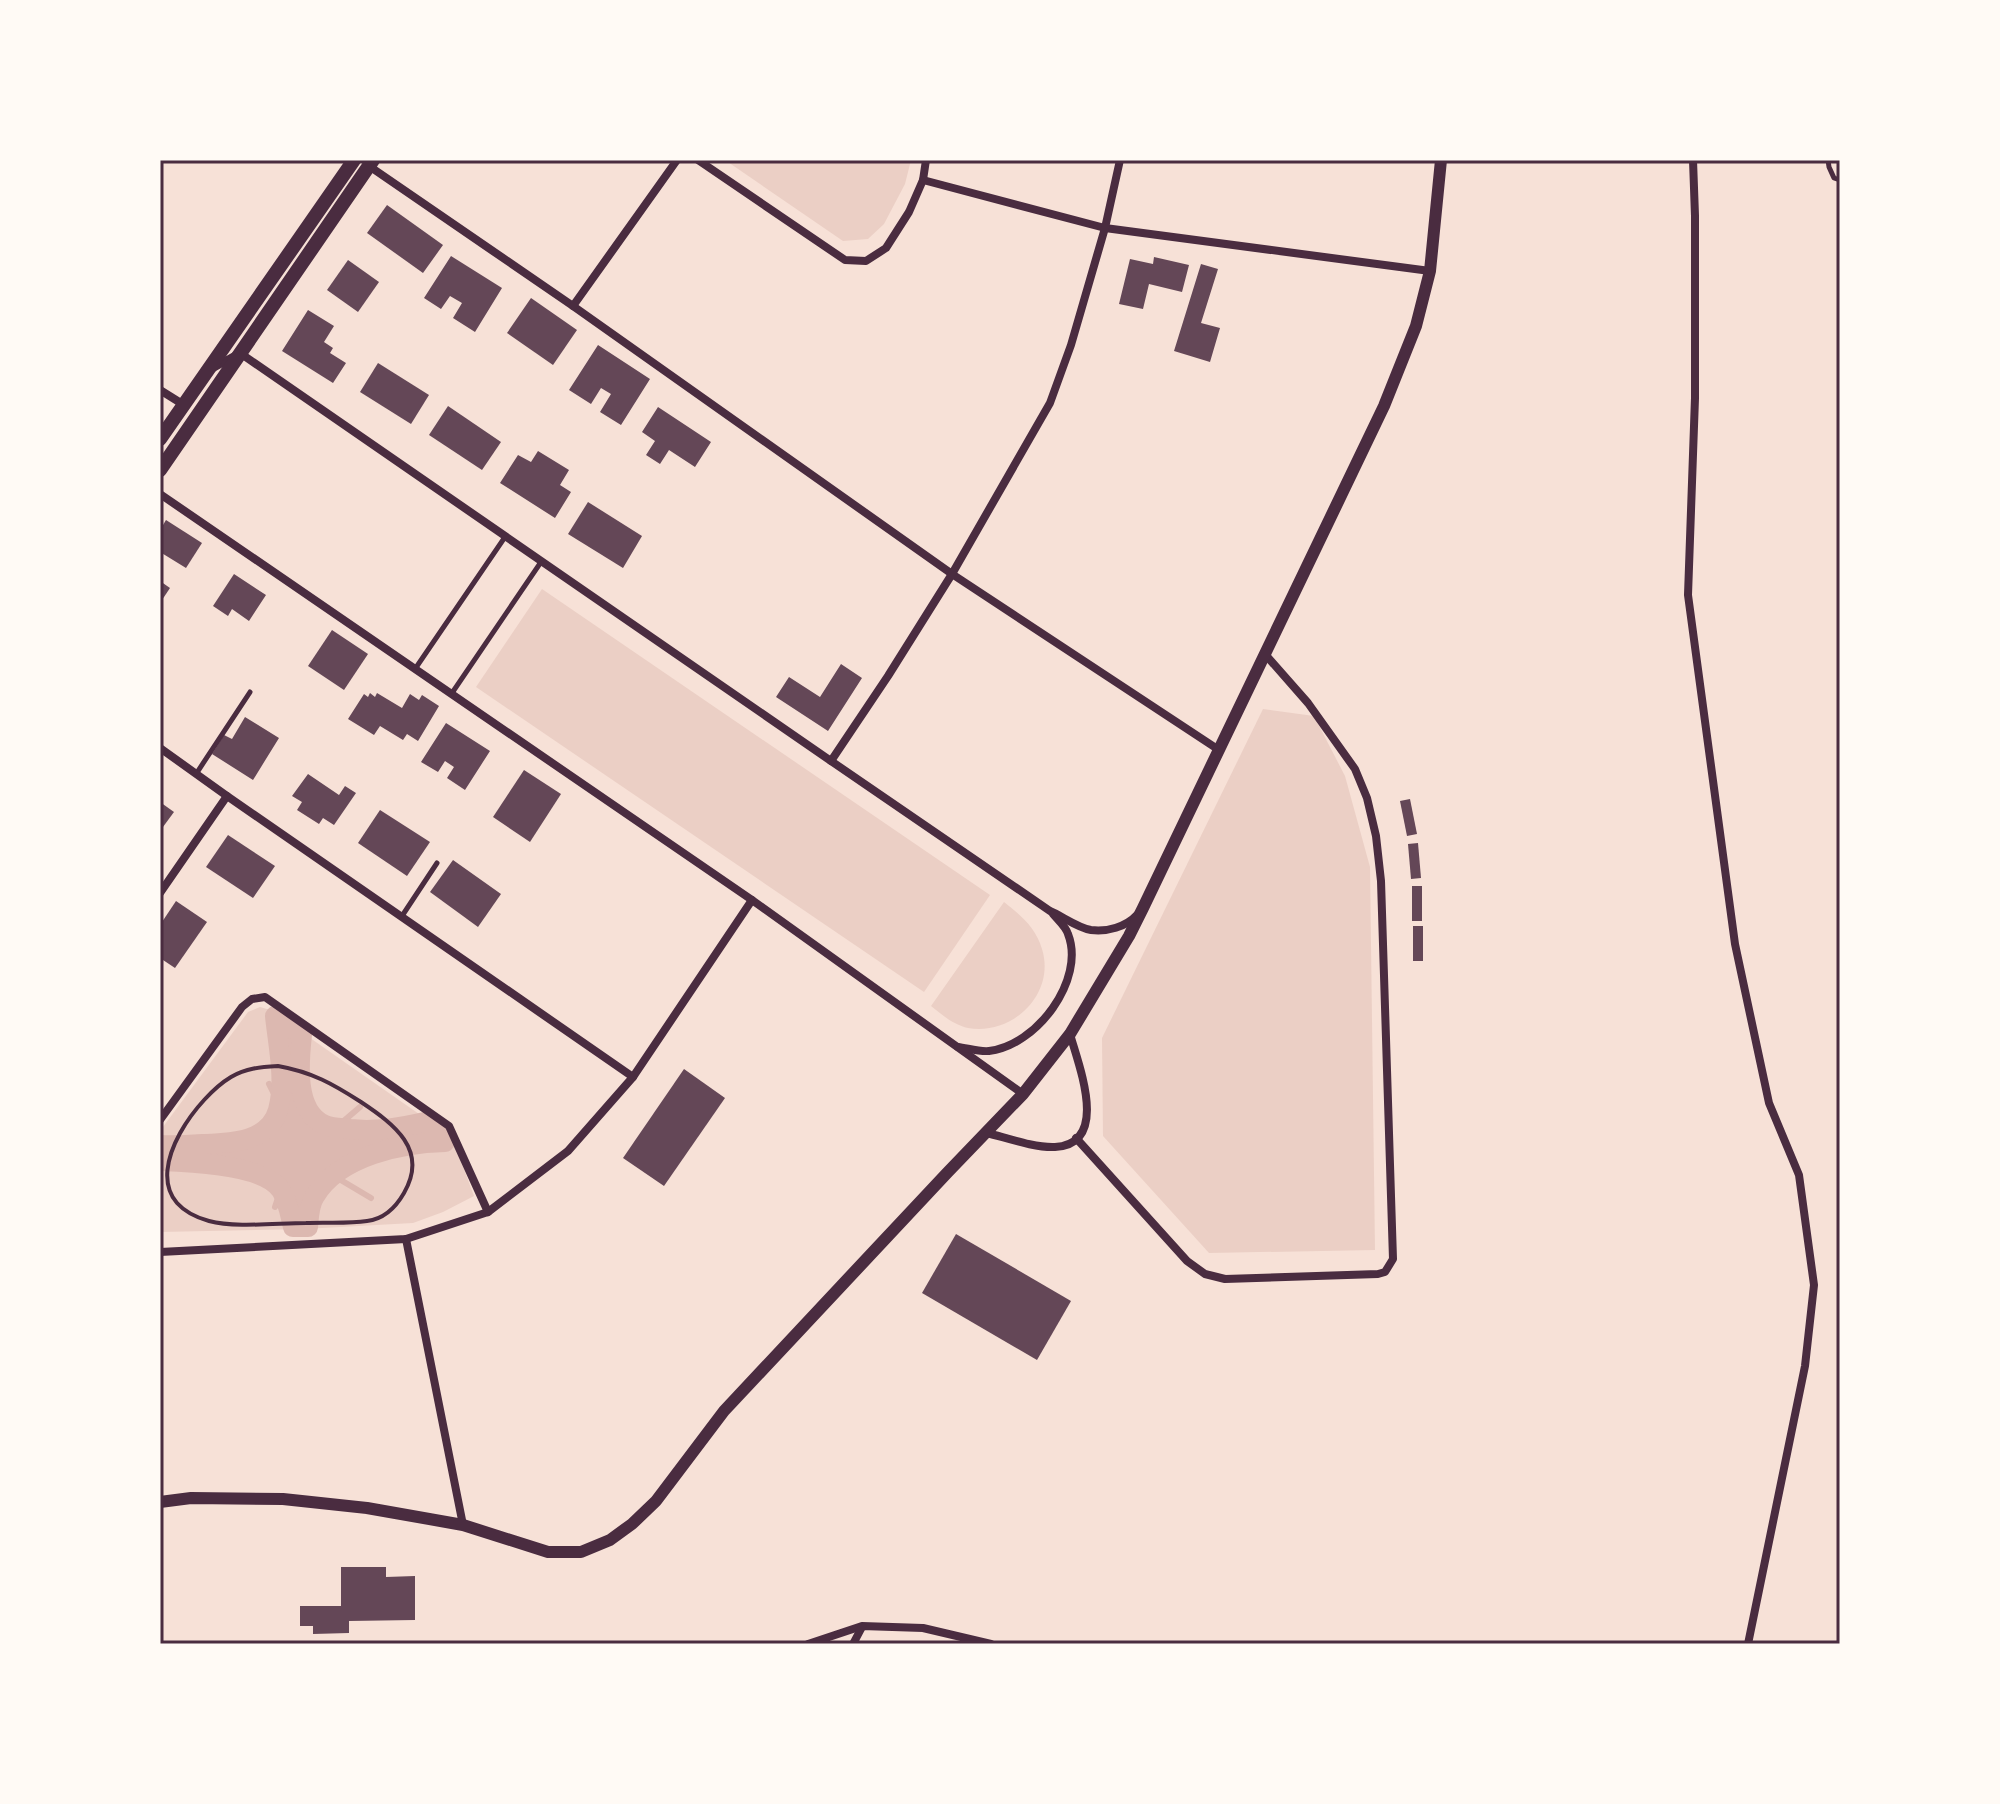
<svg xmlns="http://www.w3.org/2000/svg" width="2000" height="1804" viewBox="0 0 2000 1804" font-family="'Roboto Condensed',sans-serif">
<rect width="100%" height="100%" fill="#f7e1d7"/>
<g fill="#ebcfc5">
<path d="M725,160H911L905,184L884,224L868,239L843,241Z"/>
<path d="M542,589L990,895L924,992L476,687Z"/>
<path d="M1263,709L1314,716L1345,776L1370,867L1375,1250L1209,1253L1103,1136L1102,1038Z"/>
<path d="M1004,902C1021,915 1036,928 1042,949C1056,994 1012,1036 968,1028C954,1025 942,1015 931,1006Z"/>
<path d="M260,1007L270,1010L452,1137L474,1196L443,1212L413,1223L304,1229L160,1232V1131L248,1012Z"/>
</g>
<path fill="#dcb8b0" d="M275,1016L302,1035C299,1062 294,1112 325,1125C332,1128 343,1128 350,1129C377,1131 403,1127 429,1121L445,1142C402,1143 339,1156 315,1196C309,1205 309,1217 308,1227H293C290,1215 288,1201 281,1190C263,1164 190,1162 160,1161V1145C175,1146 189,1145 204,1144C231,1143 269,1142 278,1110C286,1080 278,1046 275,1016Z"/>
<g fill="none" stroke-linecap="round" stroke-linejoin="round">
<g stroke="#dcb8b0" stroke-width="6">
<path d="M269,1084L282,1110"/>
<path d="M332,1131L360,1107"/>
<path d="M214,1170L234,1166"/>
<path d="M329,1173L371,1198"/>
<path d="M275,1207L283,1183"/>
</g>
<path stroke="#dcb8b0" stroke-width="20" d="M160,1148V1145C175,1146 189,1145 204,1144C231,1143 269,1142 278,1110C286,1080 278,1046 275,1016L302,1035C299,1062 294,1112 325,1125C332,1128 343,1128 350,1129C377,1132 403,1127 429,1121L445,1142C402,1143 339,1156 315,1196C309,1205 309,1217 308,1227H293C290,1215 288,1201 281,1190C263,1164 190,1162 160,1161"/>
</g>
<g fill="#644757">
<path d="M387,205L443,245L423,273L367,233Z"/>
<path d="M451,256L502,288L475,332L453,318L462,303L450,296L441,309L424,298Z"/>
<path d="M1154,257L1189,265L1182,292L1149,284L1143,309L1119,304L1130,259L1153,264Z"/>
<path d="M348,260L379,282L358,312L327,290Z"/>
<path d="M1201,264L1218,269L1201,323L1220,328L1210,362L1174,351Z"/>
<path d="M531,298L577,330L553,365L507,333Z"/>
<path d="M308,310L334,326L324,342L333,348L330,353L346,363L333,383L282,351Z"/>
<path d="M598,345L650,379L621,425L600,412L611,394L601,388L591,404L569,390Z"/>
<path d="M378,363L429,395L411,424L360,392Z"/>
<path d="M448,406L501,442L482,470L429,435Z"/>
<path d="M658,407L711,442L695,467L669,450L660,464L646,455L655,441L642,432Z"/>
<path d="M538,451L569,470L560,485L571,492L555,518L500,483L518,455L531,462Z"/>
<path d="M588,502L642,536L623,568L568,534Z"/>
<path d="M166,520L202,543L186,568L160,552V530Z"/>
<path d="M234,574L266,595L249,621L232,609L228,616L213,606Z"/>
<path d="M160,581L170,588L160,603Z"/>
<path d="M332,630L368,654L344,690L308,666Z"/>
<path d="M841,664L862,678L828,731L776,697L789,677L820,697Z"/>
<path d="M370,693L375,697L377,693L402,708L410,694L419,700L422,695L439,706L418,741L407,734L403,740L380,726L374,735L348,719L364,694L368,697Z"/>
<path d="M245,717L279,738L253,780L212,754L224,735L232,739Z"/>
<path d="M446,723L490,751L465,790L447,778L454,767L445,761L438,772L421,762Z"/>
<path d="M524,770L561,794L530,842L493,817Z"/>
<path d="M308,774L339,795L345,786L356,793L334,825L323,818L319,824L297,810L302,802L292,796Z"/>
<path d="M1410,799L1417,834L1407,836L1400,801Z"/>
<path d="M160,802L174,812L160,831Z"/>
<path d="M380,810L430,842L407,876L358,843Z"/>
<path d="M228,835L275,866L253,898L206,867Z"/>
<path d="M1418,843L1421,878L1411,879L1408,844Z"/>
<path d="M453,860L501,894L478,927L430,892Z"/>
<rect x="1412" y="886" width="10" height="35"/>
<path d="M176,901L207,922L175,968L160,958V925Z"/>
<rect x="1413" y="926" width="10" height="35"/>
<path d="M684,1069L725,1098L664,1186L623,1158Z"/>
<path d="M956,1234L1071,1301L1037,1360L922,1293Z"/>
<path d="M341,1567H386V1577L415,1576V1620L349,1621V1633L313,1634V1626H300V1606H341Z"/>
</g>
<g fill="none" stroke-linecap="round" stroke-linejoin="round">
<path stroke="#4a2c40" stroke-width="4" d="M278,1066C312,1072 333,1084 361,1102C394,1124 429,1150 404,1193C396,1207 384,1219 367,1221C347,1224 326,1222 306,1223C278,1223 235,1228 209,1221C198,1218 185,1212 177,1203C145,1166 199,1096 231,1077C246,1068 261,1067 278,1066Z"/>
<g stroke="#4a2c40" stroke-width="5">
<path d="M1828,160L1829,167L1834,178L1840,180"/>
<path d="M415,669L505,537"/>
<path d="M452,693L541,562"/>
<path d="M196,774L250,692"/>
<path d="M402,916L437,863"/>
</g>
<g stroke="#4a2c40" stroke-width="8">
<path d="M698,160L845,260L866,261L886,248L909,212L923,180L926,160"/>
<path d="M1693,160L1695,216V398L1688,595L1735,944L1769,1103L1799,1175L1814,1285L1805,1366L1748,1644"/>
<path d="M369,166L573,306L952,574L1219,750"/>
<path d="M923,180L1105,228L1430,271"/>
<path d="M573,306L677,160"/>
<path d="M213,368L240,353L831,761L1050,911C1062,916 1078,928 1091,930C1107,932 1126,927 1137,915"/>
<path d="M160,390L184,405"/>
<path d="M160,494L752,900L1023,1094"/>
<path d="M160,748L227,796L633,1077"/>
<path d="M831,761L888,676L952,574L1050,403L1071,345L1105,228L1120,160"/>
<path d="M160,893L227,796"/>
<path d="M958,1047C967,1048 979,1052 989,1051C1036,1046 1086,980 1068,934C1066,927 1058,920 1053,914"/>
<path d="M160,1120L242,1007L252,999L265,997L449,1126L488,1212"/>
<path d="M987,1133C1007,1138 1035,1148 1055,1147C1111,1144 1078,1064 1070,1034"/>
<path d="M1076,1138L1187,1261L1205,1274L1225,1279L1378,1274L1385,1272L1393,1259L1381,881L1376,836L1367,798L1355,769L1308,703L1264,653"/>
<path d="M406,1239L463,1525"/>
<path d="M160,1252L406,1239L488,1212L568,1151L633,1077L752,900"/>
<path d="M808,1644L862,1626L923,1628L991,1644"/>
<path d="M853,1644L862,1627"/>
</g>
<path stroke="#4a2c40" stroke-width="12" d="M160,1502L191,1498L283,1499L367,1508L463,1525L548,1552H581L610,1540L632,1524L656,1501L724,1411L947,1173L1023,1094L1070,1034L1129,936L1143,908L1384,406L1416,326L1430,271L1441,160"/>
<g stroke="#4a2c40" stroke-width="14">
<path d="M160,439L354,160"/>
<path d="M160,470L373,160"/>
</g>
</g>
<rect width="2000" height="1804" fill="none" stroke="#fffaf5" stroke-width="324"/>
<rect x="162" y="162" width="1676" height="1480" fill="none" stroke="#4a2c40" stroke-width="3"/>
</svg>
